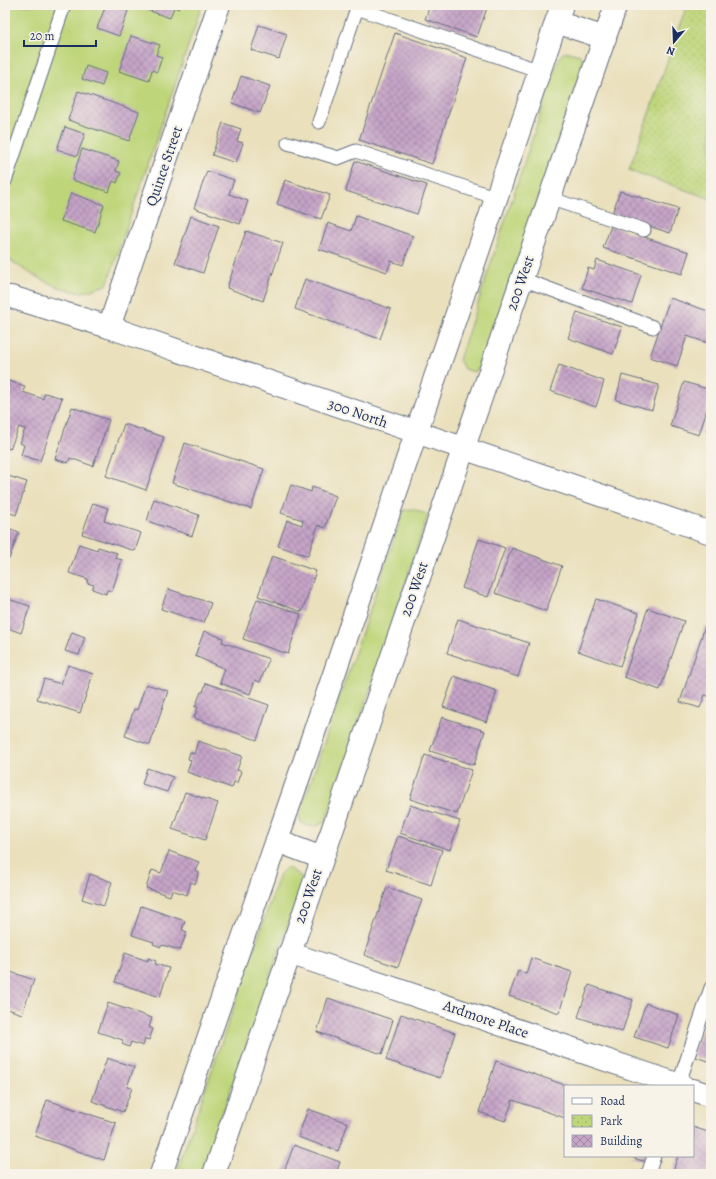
<svg xmlns="http://www.w3.org/2000/svg" width="716" height="1179" viewBox="0 0 716 1179" font-family="Alegreya,serif">
<defs>
<pattern id="park-dots" width="8" height="8" patternUnits="userSpaceOnUse"><rect width="8" height="8" fill="#bed579"/><path d="M2 2h.1M6 6h.1" fill="none" stroke="#a3b76b" stroke-width="1.8" stroke-linecap="round"/></pattern>
<pattern id="building-cross-hatch" width="8" height="8" patternUnits="userSpaceOnUse"><rect width="8" height="8" fill="#c6a4c7"/><path d="M0 0l8 8M0 8l8-8" fill="none" stroke="#a086a5"/></pattern>
</defs>
<rect width="100%" height="100%" fill="#f7f3e8"/>
<filter id="ink" filterUnits="userSpaceOnUse"><feTurbulence type="fractalNoise" baseFrequency=".025" numOctaves="2"/><feDisplacementMap in="SourceGraphic" scale="8" xChannelSelector="R" yChannelSelector="G"/><feConvolveMatrix kernelMatrix="1 2 1 2 8 2 1 2 1" color-interpolation-filters="sRGB"/></filter>
<filter id="wash" filterUnits="userSpaceOnUse"><feTurbulence type="fractalNoise" baseFrequency=".012" numOctaves="4" result="noise"/><feDisplacementMap in="SourceGraphic" scale="16" xChannelSelector="R" yChannelSelector="G"/><feGaussianBlur stdDeviation="0.9" result="paint"/><feColorMatrix in="noise" values="0 0 0 0 0 0 0 0 0 0 0 0 0 0 0 0 0 1.4 0 .05"/><feComposite in="paint" operator="in"/></filter>
<g filter="url(#wash)">
<rect width="100%" height="100%" fill="#eae0bc"/>
<g fill="#bed579" stroke="#6c826c">
<path d="M5,5H202L107,285C99,287 90,291 83,292C61,293 22,270 5,256Z"/>
<path d="M569,52L580,55L583,60V65L482,367L474,372L464,369L459,360L559,58L563,53Z"/>
<path d="M413,509L428,515L326,821C316,828 310,828 300,822L299,816L404,510Z"/>
<path d="M287,867L302,877V885L201,1174H180L178,1168L280,874Z"/>
</g>
<path fill="url(#park-dots)" stroke="#6c826c" d="M687,5H711V199L629,170Z"/>
<g id="blocks">
<g fill="url(#building-cross-hatch)">
<path d="M106,5H112L128,11L119,36L97,28Z"/>
<path d="M133,5H180L179,9L174,7L170,18Z"/>
<path d="M285,5H299L298,10Z"/>
<path d="M430,5H488L477,37L425,19Z"/>
<path d="M259,25L287,34L279,59L251,50Z"/>
<path d="M395,33L467,58L432,164L359,140Z"/>
<path d="M131,36L160,45L156,55L162,57L157,72L152,70L149,81L119,71Z"/>
<path d="M86,66L106,73L102,86L82,79Z"/>
<path d="M241,76L270,86L260,113L232,103Z"/>
<path d="M78,91L139,112L129,141L68,120Z"/>
<path d="M223,123L241,129L237,141L243,143L236,163L212,155Z"/>
<path d="M65,127L85,134L77,156L57,149Z"/>
<path d="M82,149L119,161L116,171L121,173L117,183L113,181L109,192L72,180Z"/>
<path d="M355,161L427,185L417,214L346,191Z"/>
<path d="M207,171L234,180L229,194L248,201L240,224L194,208Z"/>
<path d="M285,180L330,195L321,219L277,204Z"/>
<path d="M620,191L678,209L670,233L612,214Z"/>
<path d="M71,193L104,205L95,232L61,221Z"/>
<path d="M191,216L219,226L203,273L175,263Z"/>
<path d="M356,216L413,236L403,265L391,261L387,272L319,249L328,223L351,231Z"/>
<path d="M611,226L689,252L682,274L603,248Z"/>
<path d="M246,231L283,243L263,301L227,288Z"/>
<path d="M597,260L641,275L632,304L582,288L588,268L594,270Z"/>
<path d="M305,279L391,309L380,339L295,309Z"/>
<path d="M670,298L711,312V344L687,336L677,366L650,357Z"/>
<path d="M577,312L622,327L613,354L568,338Z"/>
<path d="M559,365L604,381L596,407L550,391Z"/>
<path d="M622,375L659,385L652,410L616,400Z"/>
<path d="M9,381L25,386L23,392L43,399L45,393L62,398L40,461L21,455L24,445L20,443L25,429L19,427L10,449L5,447V392Z"/>
<path d="M684,382L711,390V397L699,435L670,426Z"/>
<path d="M72,407L109,420L93,466L70,458L68,463L55,459Z"/>
<path d="M711,421V432L707,431Z"/>
<path d="M124,424L164,437L146,490L106,476Z"/>
<path d="M185,443L264,469L251,509L172,483Z"/>
<path d="M5,475L27,482L16,515L5,511Z"/>
<path d="M291,485L311,492L312,487L336,496L325,528L318,525L308,556L278,546L287,520L302,525L303,520L281,513Z"/>
<path d="M154,499L199,515L192,536L147,521Z"/>
<path d="M93,503L108,508L104,521L141,533L135,551L82,534Z"/>
<path d="M5,527L19,532L9,559L5,558Z"/>
<path d="M479,539L505,548L488,597L462,588Z"/>
<path d="M79,544L97,550L98,547L117,553L115,558L122,560L112,591L107,590L106,594L92,589L94,585L87,583L88,579L69,573Z"/>
<path d="M512,548L562,566L546,611L495,593Z"/>
<path d="M272,556L316,571L302,612L258,596Z"/>
<path d="M168,589L211,603L204,623L161,609Z"/>
<path d="M5,598L30,606L21,633L5,627Z"/>
<path d="M257,599L301,614L288,654L243,639Z"/>
<path d="M596,599L639,613L620,666L578,651Z"/>
<path d="M648,608L684,621L660,690L624,677Z"/>
<path d="M458,619L529,643L518,677L447,653Z"/>
<path d="M705,626L711,628V697L705,695L700,708L680,702Z"/>
<path d="M204,631L223,638L222,642L269,659L260,682L255,680L250,694L220,683L225,669L195,656Z"/>
<path d="M72,632L85,637L79,655L65,651Z"/>
<path d="M68,665L93,674L80,713L37,699L44,679L61,684Z"/>
<path d="M454,676L497,691L487,722L443,707Z"/>
<path d="M206,683L269,705L257,740L194,718L198,707H195L201,692H203Z"/>
<path d="M146,684L168,691L150,745L125,736L134,709L137,710Z"/>
<path d="M442,717L485,731L474,765L430,751Z"/>
<path d="M198,741L242,756L237,770L241,771L237,783L234,782L232,788L187,772L191,760L188,759L190,752L194,754Z"/>
<path d="M425,755L472,770L457,814L410,799Z"/>
<path d="M147,768L173,777L167,792L142,784Z"/>
<path d="M185,792L218,803L205,840L172,829Z"/>
<path d="M410,805L460,821L450,850L400,833Z"/>
<path d="M398,836L442,850L431,885L386,870Z"/>
<path d="M169,851L199,862L195,871L199,872L195,884L191,882L187,895L172,890L170,896L146,888L152,870L161,873Z"/>
<path d="M90,874L112,882L104,906L82,899Z"/>
<path d="M387,887L422,900L398,967L364,955Z"/>
<path d="M141,906L185,921L182,930L187,932L180,950L162,945L161,947L153,944L154,942L132,935Z"/>
<path d="M125,953L148,961V958L156,961L155,964L169,968L160,997L115,982Z"/>
<path d="M531,958L572,972L559,1013L509,996L518,971L526,974Z"/>
<path d="M5,970L34,980L22,1014L5,1008Z"/>
<path d="M589,985L633,1000L622,1032L578,1017Z"/>
<path d="M328,998L393,1020L382,1054L317,1032Z"/>
<path d="M108,1003L152,1018L149,1027L153,1029L149,1040L145,1039L143,1046L131,1042L129,1047L122,1044L123,1040L98,1032Z"/>
<path d="M646,1003L679,1015L668,1048L634,1037Z"/>
<path d="M711,1008V1062L692,1056Z"/>
<path d="M401,1014L455,1033L440,1078L386,1060Z"/>
<path d="M5,1040L8,1041L5,1049Z"/>
<path d="M107,1058L134,1067L127,1087L132,1088L123,1112L92,1101Z"/>
<path d="M496,1061L568,1086H565V1118L513,1100L505,1121L479,1112Z"/>
<path d="M47,1100L116,1123L104,1160L35,1136Z"/>
<path d="M308,1109L348,1123L338,1151L298,1137Z"/>
<path d="M693,1127L711,1133V1166L708,1174H672L678,1156H693Z"/>
<path d="M294,1145L340,1162L336,1174H283Z"/>
<path d="M628,1156H648L646,1162Z"/>
</g>
</g>
</g>
<g filter="url(#ink)">
<use href="#blocks" fill-opacity="0" stroke="#636d7f" stroke-width="1"/>
<g fill="none" stroke-linecap="round" stroke-linejoin="round">
<defs>
<g id="lane">
<path d="M319,122L357,8L540,71"/>
<path d="M288,143L338,158L356,151L497,198"/>
<path d="M5,181L64,5"/>
<path d="M549,198L644,230"/>
<path d="M522,279L653,327"/>
<path d="M678,1086L711,988"/>
<path d="M648,1174L654,1156"/>
</g>
<g id="street">
<path d="M556,22L605,38"/>
<path d="M5,297H11L109,327L711,533"/>
<path d="M109,327L219,5"/>
<path d="M277,841L322,858"/>
<path d="M289,953L683,1086"/>
<path d="M693,1090L711,1096"/>
<path d="M161,1174L303,765L562,5"/>
<path d="M214,1174L616,5"/>
</g>
</defs>
<use href="#lane" stroke="#636d7f" stroke-width="15"/>
<use href="#street" stroke="#636d7f" stroke-width="24"/>
<use href="#lane" stroke="#fff" stroke-width="13"/>
<use href="#street" stroke="#fff" stroke-width="22"/>
</g>
</g>
<g text-anchor="middle" stroke-width="4" stroke-linejoin="round" paint-order="stroke">
<g font-size="15" fill="#1b2f5e" stroke="#f7f3e8">
<text transform="translate(164 166) rotate(-71)" y="5">Quince Street</text>
<text transform="translate(520 283) rotate(-71)" y="5">200 West</text>
<text transform="translate(358 413) rotate(19)" y="5">300 North</text>
<text transform="translate(414 589) rotate(-71)" y="5">200 West</text>
<text transform="translate(308 896) rotate(-71)" y="5">200 West</text>
<text transform="translate(486 1019) rotate(19)" y="5">Ardmore Place</text>
</g>
</g>
<rect width="716" height="1179" fill="none" stroke="#f7f3e8" stroke-width="20"/>
<rect x="564" y="1085" width="130" height="72" fill="#f7f3e8" stroke="#9fa5b1"/>
<rect x="572" y="1098" width="20" height="6" fill="#ffffff" stroke="#9fa5b1"/>
<text x="600" y="1105" font-size="12" fill="#1b2f5e">Road</text>
<rect x="572" y="1115" width="20" height="12" fill="url(#park-dots)" stroke="#9fa5b1"/>
<text x="600" y="1125" font-size="12" fill="#1b2f5e">Park</text>
<rect x="572" y="1135" width="20" height="12" fill="url(#building-cross-hatch)" stroke="#9fa5b1"/>
<text x="600" y="1145" font-size="12" fill="#1b2f5e">Building</text>
<g transform="translate(674 42) rotate(199)" stroke="#f7f3e8" stroke-width="3" paint-order="stroke">
<path d="M0-3L7 15L0 10L-7 15Z" fill="#1b2f5e"/>
<text y="-6" font-size="11" font-weight="bold" text-anchor="middle" fill="#1b2f5e">N</text>
</g>
<path d="M24 40v6h72v-6" fill="none" stroke="#1b2f5e" stroke-width="2"/>
<text x="30" y="40" font-size="12" fill="#1b2f5e" stroke="#f7f3e8" stroke-width="3" paint-order="stroke">20 m</text>
</svg>
